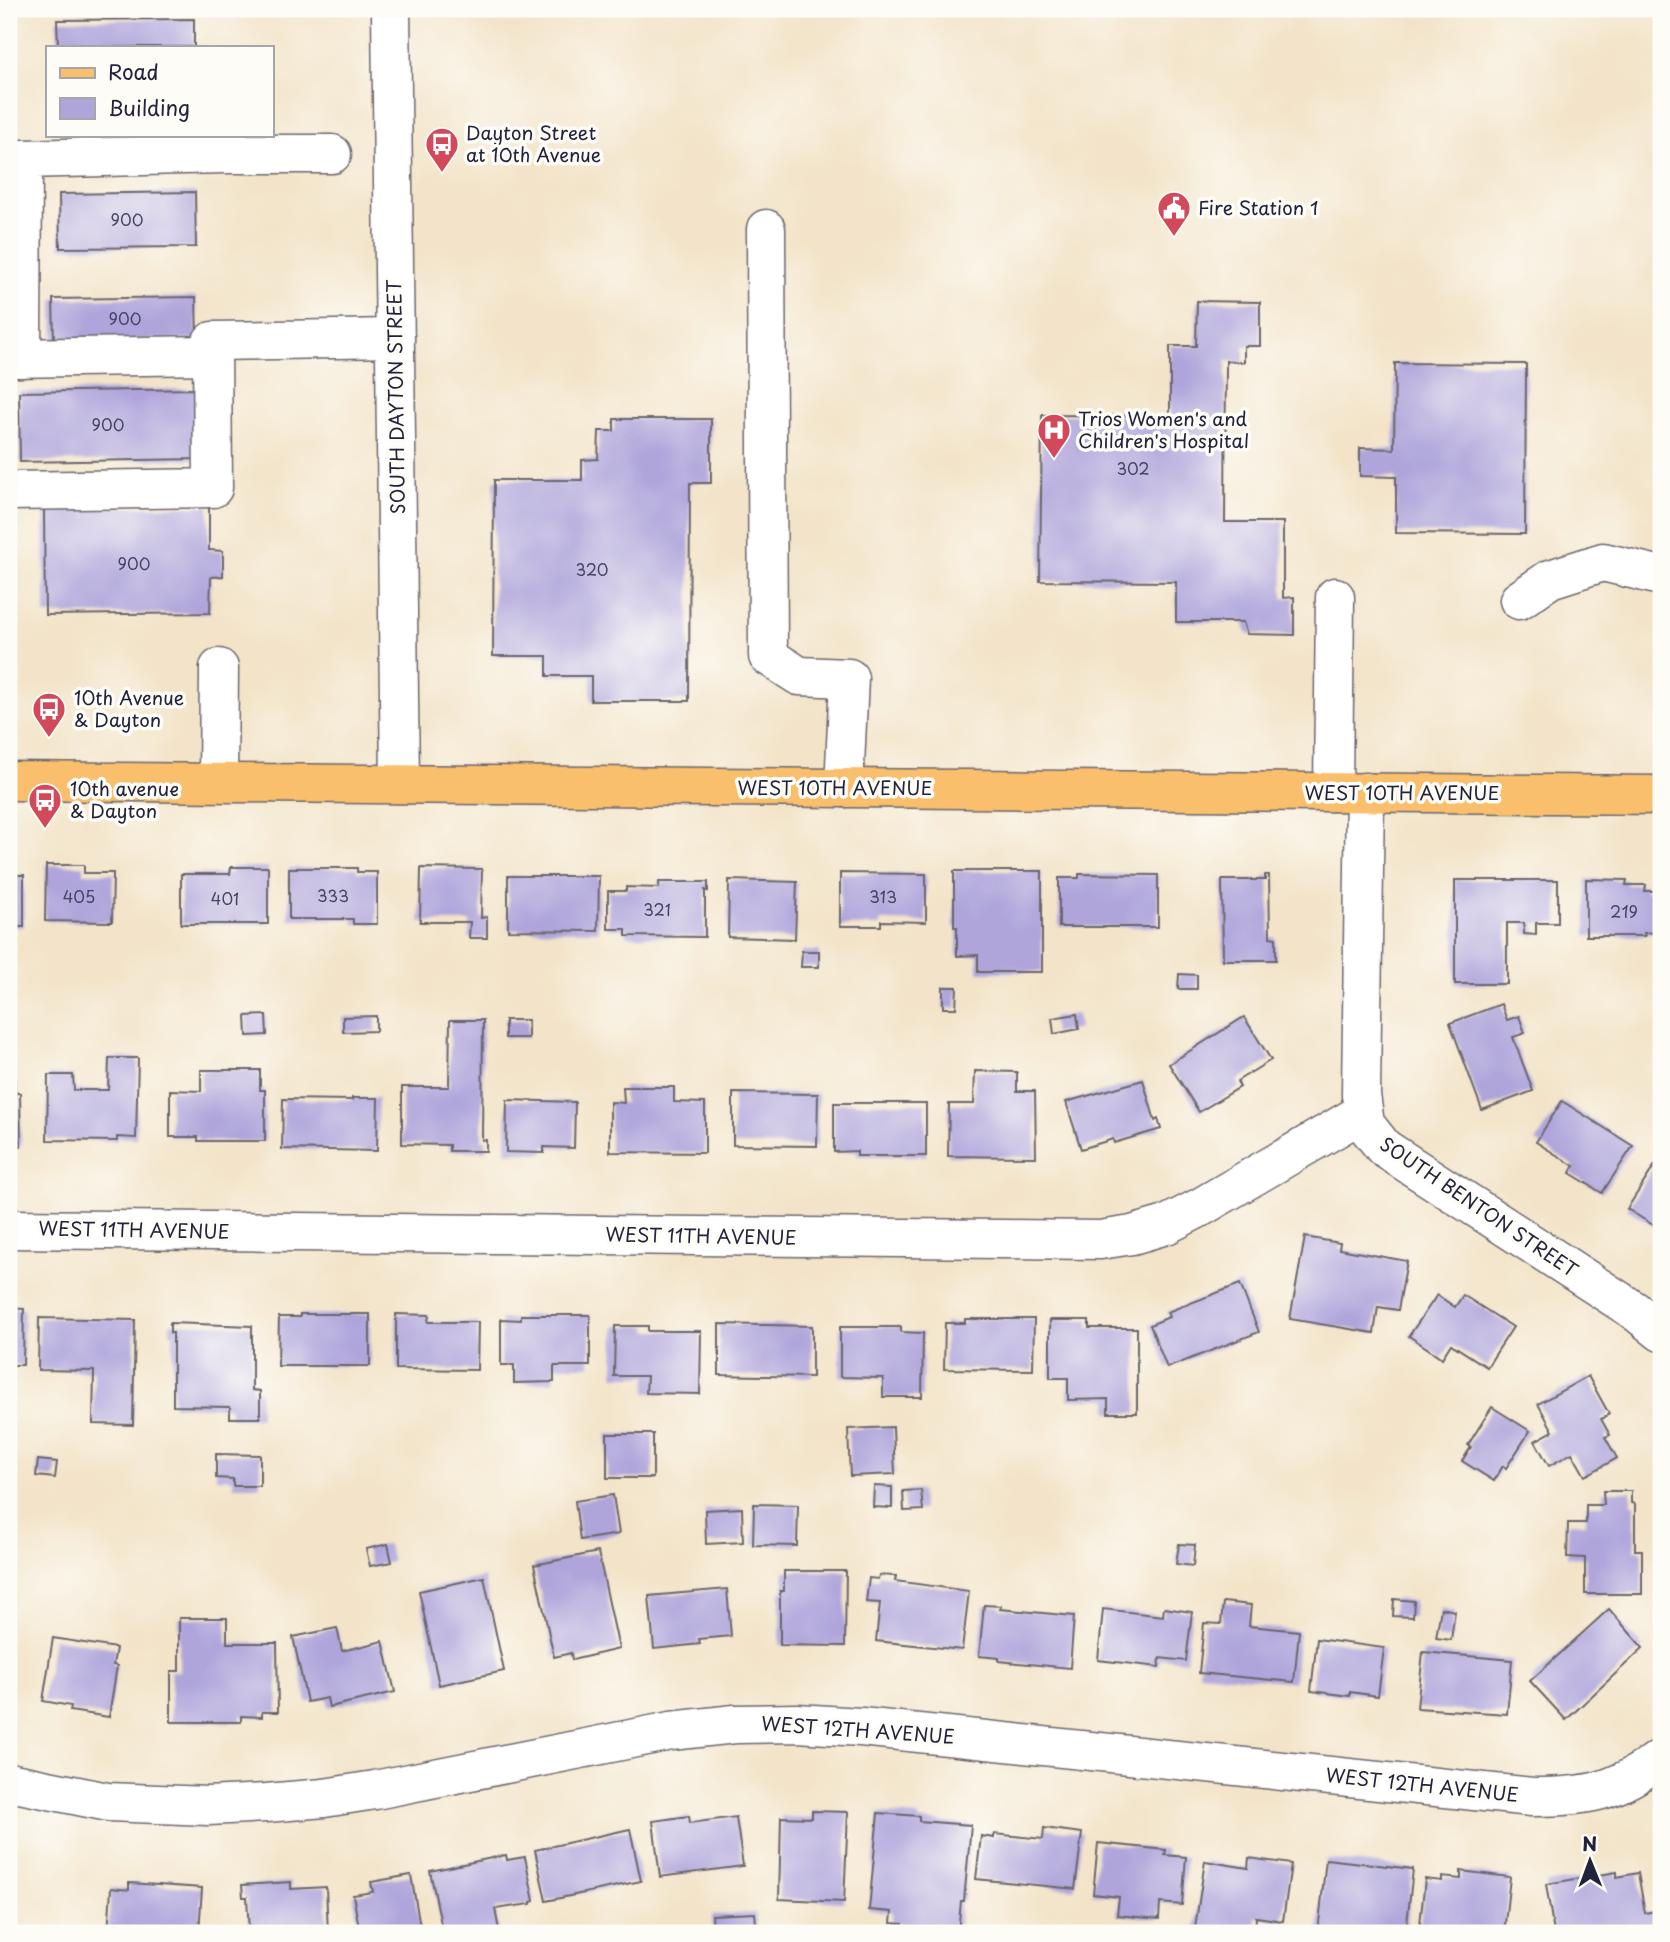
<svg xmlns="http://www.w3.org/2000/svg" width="1670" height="1942" viewBox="0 0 1670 1942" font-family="'Playpen Sans',sans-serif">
<rect width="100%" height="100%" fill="#fdfcf7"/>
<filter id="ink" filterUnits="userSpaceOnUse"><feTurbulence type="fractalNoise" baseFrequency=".0143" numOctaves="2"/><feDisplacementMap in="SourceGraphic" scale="14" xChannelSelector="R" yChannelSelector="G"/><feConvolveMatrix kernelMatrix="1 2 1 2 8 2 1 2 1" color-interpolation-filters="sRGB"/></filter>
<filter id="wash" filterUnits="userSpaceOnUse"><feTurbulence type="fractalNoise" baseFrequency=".00686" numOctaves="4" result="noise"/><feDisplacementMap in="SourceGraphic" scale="28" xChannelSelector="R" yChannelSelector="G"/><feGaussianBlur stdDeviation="1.57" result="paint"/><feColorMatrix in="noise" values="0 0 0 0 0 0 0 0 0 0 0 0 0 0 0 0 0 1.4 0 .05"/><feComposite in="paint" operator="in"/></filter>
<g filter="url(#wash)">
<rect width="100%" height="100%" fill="#f3e4c9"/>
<g id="blocks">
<g fill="#afa5db">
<path d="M194,19V47H58L57,20Z"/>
<path d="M195,192L196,247L60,248L59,194Z"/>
<path d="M196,297L197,339L54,341L53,299Z"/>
<path d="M1197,301L1260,302V346H1244V362L1226,361L1225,522H1283V598L1294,597V635L1247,634L1243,622H1176V582L1040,581L1042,415L1170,416V346H1196Z"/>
<path d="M1395,363L1526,364L1525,534L1396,533V477L1360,476V448L1394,449Z"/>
<path d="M197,389L198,459L20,462L19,392Z"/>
<path d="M614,419H711V483H690L689,701H591V676H547V656H493L494,480H582V460L598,459L599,431H614Z"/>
<path d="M209,506V550L223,551V576L211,577L210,613L45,615L44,508Z"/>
<path d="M46,865H84V873H113L112,922L45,921Z"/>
<path d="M231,867H268V924H181V874H230Z"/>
<path d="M289,868H357V872H377V924H353V919H289Z"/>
<path d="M421,868L482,869L481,918L487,917V938H469L470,922H420Z"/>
<path d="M954,871H1042V972H978V955L957,956V927H954Z"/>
<path d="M840,873L926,874V922L881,921V926H840Z"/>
<path d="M1079,874L1158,875V927H1059V878H1079Z"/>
<rect x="9" y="875" width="15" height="52"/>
<path d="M1265,875H1269L1270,937L1276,938V960H1223L1222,880H1265Z"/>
<path d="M508,876H599L598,931L508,930Z"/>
<path d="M1586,879L1627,880L1626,885H1646L1645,891H1661V932L1644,933L1645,936H1586Z"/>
<path d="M729,880L797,882L795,939L728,937Z"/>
<path d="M1455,880H1558V923H1536V935L1524,934V923H1507V984H1455Z"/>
<path d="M659,882H708V891L705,890V937L626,936V929H608V891H626V887L659,888Z"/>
<path d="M802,951H819V967H801Z"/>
<path d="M1179,974L1197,975V989H1178Z"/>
<path d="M943,987H957L956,1008H943Z"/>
<path d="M1501,1004L1507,1020L1519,1016L1525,1033L1513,1037L1533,1091L1482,1110L1450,1023Z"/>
<path d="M1077,1014L1079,1029L1054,1034L1052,1018Z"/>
<path d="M266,1015L267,1035L247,1036L246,1016Z"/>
<path d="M376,1016V1031L343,1032V1017Z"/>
<path d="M1244,1017L1271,1060L1237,1081L1240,1087L1199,1112L1169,1064Z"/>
<path d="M450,1020H483L482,1140H486V1151H449V1145L402,1144V1087H449Z"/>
<rect x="505" y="1020" width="23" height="18"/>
<path d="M109,1058H138L136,1138L117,1137V1141L47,1140L48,1075H73L74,1090H108Z"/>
<path d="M201,1070H260V1090H265V1141H198V1137H170V1090L201,1091Z"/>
<path d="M9,1071H15V1093H20L21,1147H9Z"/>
<path d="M975,1071L1017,1072V1091H1035L1036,1157L948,1156L949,1104H974Z"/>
<path d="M1143,1080L1155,1121L1158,1119L1161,1129L1114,1143L1113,1139L1081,1149L1066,1102Z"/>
<path d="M623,1087H674V1102L705,1103V1153L610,1152V1102L624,1103Z"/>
<path d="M733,1093L818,1094L817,1146L733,1145Z"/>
<path d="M352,1098H378L377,1151L282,1149L283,1099L352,1100Z"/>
<path d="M507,1100L575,1102L574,1148L544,1147V1153L506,1152Z"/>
<path d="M1562,1101L1633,1146L1602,1193L1570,1173L1574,1166L1536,1142Z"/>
<path d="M834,1103H926V1156H857V1151L834,1152Z"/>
<path d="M1655,1165L1661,1169V1230L1627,1209Z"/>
<path d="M1305,1237L1340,1243L1339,1249L1407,1261L1398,1310L1378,1307L1374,1333L1290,1319Z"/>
<path d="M1240,1284L1259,1332L1167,1368L1150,1325L1169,1317L1167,1312Z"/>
<path d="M1437,1295L1455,1307L1463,1295L1513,1327L1487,1367L1451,1344L1442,1358L1409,1336Z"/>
<path d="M9,1308L24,1309L23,1365H9Z"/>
<path d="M300,1314H370V1366H278L279,1317H300Z"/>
<path d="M396,1314L429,1315L428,1322H478L477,1370L396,1369Z"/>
<path d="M521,1315H590V1366H554V1382L514,1383V1365H501V1319L521,1320Z"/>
<path d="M39,1318L135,1320L133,1425L93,1424L94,1371L38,1370Z"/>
<path d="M965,1319H1034L1033,1370L944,1369L945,1323H965Z"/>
<path d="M1050,1320H1089V1328H1137V1413H1108V1399L1068,1400V1378H1050Z"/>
<path d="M170,1323L252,1326V1390L260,1391V1418H230V1407L173,1406V1333H170Z"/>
<path d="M719,1324L812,1326V1377L719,1375Z"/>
<path d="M615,1326H648V1331H701L700,1394L646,1393L647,1376H614Z"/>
<path d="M840,1327H901V1332L923,1333L922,1397H883V1378L840,1377Z"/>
<path d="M1588,1376L1609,1414L1601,1419L1610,1435L1605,1437L1617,1458L1585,1476L1572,1453L1549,1466L1535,1441L1553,1431L1538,1404Z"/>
<path d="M1492,1407L1530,1431L1506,1468L1503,1466L1494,1481L1462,1461L1471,1447L1468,1445Z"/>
<path d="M893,1427L895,1474L850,1476L848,1429Z"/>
<rect x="607" y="1434" width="46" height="44"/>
<path d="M216,1454L260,1455V1486H233V1479L216,1478Z"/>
<path d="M38,1460L57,1462L55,1478L36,1476Z"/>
<path d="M874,1486L892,1487V1508L873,1507Z"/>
<path d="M921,1490L923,1510L904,1511L903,1491Z"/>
<path d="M1603,1491H1631V1503L1635,1504V1550H1642V1594H1585V1558L1567,1557L1568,1523H1586V1505H1604Z"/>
<path d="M613,1495L619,1534L580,1540L575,1501Z"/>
<path d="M754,1504L798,1505L797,1546L753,1545Z"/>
<path d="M742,1508L743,1542L706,1544L705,1510Z"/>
<path d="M388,1544L392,1562L370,1566L366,1549Z"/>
<path d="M1179,1544L1195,1545L1193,1566L1176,1564Z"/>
<path d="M598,1552L619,1649L572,1660L571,1653L554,1657L534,1565Z"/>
<path d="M784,1571H846L845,1646L780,1645V1591H784Z"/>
<path d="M879,1575L896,1576L895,1581L969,1591L962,1650L876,1641L880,1603L866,1602L869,1578L878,1579Z"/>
<path d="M484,1577L504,1671L439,1685L419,1591Z"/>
<path d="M727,1589L731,1636L699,1639L700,1644L654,1649L649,1596Z"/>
<path d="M1394,1599L1414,1601L1413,1617L1393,1616Z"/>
<path d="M1223,1602L1251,1605L1249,1626L1299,1631L1294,1682L1199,1673L1204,1623L1221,1624Z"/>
<path d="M984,1605L1001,1606L1000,1609L1074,1616L1070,1668L999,1661V1658L979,1656Z"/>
<path d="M1164,1608L1192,1612L1186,1661L1160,1658L1159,1667L1098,1660L1103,1609L1163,1616Z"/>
<path d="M1441,1608L1455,1611L1451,1640L1436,1638Z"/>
<path d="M1609,1609L1643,1648L1566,1720L1530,1681Z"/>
<path d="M179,1618H227V1643H277L278,1712H262V1717L241,1716V1722H171V1671H179Z"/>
<path d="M337,1628L342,1651L383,1641L395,1692L329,1707L327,1698L307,1702L293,1637Z"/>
<path d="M53,1638L116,1648L113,1665L117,1666L109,1717L70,1711L71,1706L43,1701Z"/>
<path d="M1317,1639L1384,1648L1378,1696L1350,1692V1696L1311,1691Z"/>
<path d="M1423,1652L1512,1660L1507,1714L1417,1708Z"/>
<path d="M812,1811L848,1812L844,1902L779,1899L781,1817L812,1818Z"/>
<path d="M878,1813L919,1816V1821L971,1825L964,1901H961L958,1933H902L903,1924L891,1923L892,1912L869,1910Z"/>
<path d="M689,1816L690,1823L736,1817L743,1866L660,1877L653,1821Z"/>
<path d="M1044,1828L1082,1833L1075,1889L976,1879L981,1836L994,1838V1834L1043,1839Z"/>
<path d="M630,1829L641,1881L546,1901L535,1850Z"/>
<path d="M1098,1843L1166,1850L1165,1855L1186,1857L1182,1905L1160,1903L1159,1919L1117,1915L1119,1897L1093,1894Z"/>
<path d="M506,1855L507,1860L525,1857L534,1901L531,1902V1904L495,1909L499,1930L481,1933H443L430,1871Z"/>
<path d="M1249,1858L1291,1864L1283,1921L1256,1917L1255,1933H1232L1195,1928L1205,1861L1248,1868Z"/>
<path d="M1326,1859L1413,1869L1406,1933L1318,1932Z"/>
<path d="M1461,1871L1510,1877L1504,1933L1446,1928L1445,1933H1419L1425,1879L1442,1881V1877L1461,1879Z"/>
<path d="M1617,1872V1877L1638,1873L1645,1913L1661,1910V1933H1554L1546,1884Z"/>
<path d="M411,1875L421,1932L360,1933L353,1895L373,1892L371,1882Z"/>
<path d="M291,1882V1889L326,1887L328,1933H249L247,1897H243L242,1885Z"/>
<path d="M129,1883L202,1888L199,1933H108L111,1888L129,1890Z"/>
<path d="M755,1913L757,1933H713L712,1915Z"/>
</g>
</g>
</g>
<g filter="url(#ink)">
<use href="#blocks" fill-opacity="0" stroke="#6b666d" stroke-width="2"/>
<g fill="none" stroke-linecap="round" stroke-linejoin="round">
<defs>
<g id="minor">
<path d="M391,9L400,784"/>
<path d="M766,229L768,656L799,676L849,678L844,788"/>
<path d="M9,358L212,355"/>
<path d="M22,358L23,159L224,154H332"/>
<path d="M9,491L213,488L212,341L395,338"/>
<path d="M1519,600L1550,579L1603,562L1661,576"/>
<path d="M218,782L219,668"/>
<path d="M1333,792L1335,597"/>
<path d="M1365,792L1361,1095L1365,1124L1384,1148L1635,1311L1661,1332"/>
<path d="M9,1229L1100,1240L1132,1235L1166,1225L1201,1207L1362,1113"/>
<path d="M9,1782L108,1802L208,1806L266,1803L324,1798L375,1790L671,1731L735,1724L797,1723L861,1727L1532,1797C1589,1797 1615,1792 1661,1758"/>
</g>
<path id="major" d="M9,781L1661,795"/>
</defs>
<use href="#minor" stroke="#6b666d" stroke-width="41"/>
<use href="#major" stroke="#6b666d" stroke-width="41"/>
<use href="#minor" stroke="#fff" stroke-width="38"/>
<use href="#major" stroke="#f9bf6c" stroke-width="38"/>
</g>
</g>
<defs>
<symbol id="bus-pin" viewBox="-11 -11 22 30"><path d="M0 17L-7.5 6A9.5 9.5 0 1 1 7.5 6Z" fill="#d1495b" stroke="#fdfcf7"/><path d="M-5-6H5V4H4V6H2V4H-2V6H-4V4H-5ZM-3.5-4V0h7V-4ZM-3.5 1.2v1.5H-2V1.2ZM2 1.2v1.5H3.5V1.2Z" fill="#fff"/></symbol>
<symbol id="civic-pin" viewBox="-11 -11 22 30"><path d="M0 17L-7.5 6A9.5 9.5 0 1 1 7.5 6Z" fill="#d1495b" stroke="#fdfcf7"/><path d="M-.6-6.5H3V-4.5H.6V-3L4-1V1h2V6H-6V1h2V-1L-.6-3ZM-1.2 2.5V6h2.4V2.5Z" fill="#fff"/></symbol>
<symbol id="hospital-pin" viewBox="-11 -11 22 30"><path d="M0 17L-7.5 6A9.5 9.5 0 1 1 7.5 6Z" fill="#d1495b" stroke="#fdfcf7"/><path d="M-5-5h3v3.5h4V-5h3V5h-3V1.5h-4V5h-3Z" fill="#fff"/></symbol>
</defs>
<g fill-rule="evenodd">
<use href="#bus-pin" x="423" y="125" width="38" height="52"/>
<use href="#civic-pin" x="1155" y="189" width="38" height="52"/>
<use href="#hospital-pin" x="1035" y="411" width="38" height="52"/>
<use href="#bus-pin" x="30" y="690" width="38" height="52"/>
<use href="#bus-pin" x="26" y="781" width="38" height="52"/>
</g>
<g text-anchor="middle" stroke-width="7" stroke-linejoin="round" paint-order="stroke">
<g font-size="16" fill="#454363">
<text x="127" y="226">900</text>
<text x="125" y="325">900</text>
<text x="108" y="431">900</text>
<text x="1133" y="475">302</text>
<text x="134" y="570">900</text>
<text x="592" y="576">320</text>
<text x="333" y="902">333</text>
<text x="79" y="903">405</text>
<text x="883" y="903">313</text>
<text x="225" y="905">401</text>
<text x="657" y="916">321</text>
<text x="1624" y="918">219</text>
</g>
<g font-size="19" fill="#22223b" stroke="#fdfcf7" text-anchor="start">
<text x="466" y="140">Dayton Street<tspan x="466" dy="22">at 10th Avenue</tspan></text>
<text x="1198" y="215">Fire Station 1</text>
<text x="1078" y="426">Trios Women's and<tspan x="1078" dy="22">Children's Hospital</tspan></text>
<text x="74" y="705">10th Avenue<tspan x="74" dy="22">&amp; Dayton</tspan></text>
<text x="70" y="796">10th avenue<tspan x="70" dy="22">&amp; Dayton</tspan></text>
</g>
<g font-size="19" fill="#22223b" stroke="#fdfcf7">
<text transform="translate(396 397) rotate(-91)" y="7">SOUTH DAYTON STREET</text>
<text x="835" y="795">WEST 10TH AVENUE</text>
<text x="1402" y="800">WEST 10TH AVENUE</text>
<text transform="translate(1479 1207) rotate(34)" y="7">SOUTH BENTON STREET</text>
<text transform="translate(134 1230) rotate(1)" y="7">WEST 11TH AVENUE</text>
<text transform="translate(701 1236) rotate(1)" y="7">WEST 11TH AVENUE</text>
<text transform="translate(858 1730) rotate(4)" y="7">WEST 12TH AVENUE</text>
<text transform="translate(1422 1785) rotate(6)" y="7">WEST 12TH AVENUE</text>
</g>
</g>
<rect width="1670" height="1942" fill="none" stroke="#fdfcf7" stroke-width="35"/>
<rect x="46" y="46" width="228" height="91" fill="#fdfcf7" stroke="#a5a5ac" stroke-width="2"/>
<rect x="60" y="68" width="35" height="10" fill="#f9bf6c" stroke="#a5a5ac" stroke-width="2"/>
<text x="108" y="80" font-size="21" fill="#22223b">Road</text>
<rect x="60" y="98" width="35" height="21" fill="#afa5db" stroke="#a5a5ac" stroke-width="2"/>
<text x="108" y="116" font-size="21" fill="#22223b">Building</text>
<g transform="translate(1590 1861) rotate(359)" stroke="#fdfcf7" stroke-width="5" paint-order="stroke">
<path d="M0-5L12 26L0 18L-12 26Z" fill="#22223b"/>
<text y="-10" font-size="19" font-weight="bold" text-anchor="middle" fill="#22223b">N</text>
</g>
</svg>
